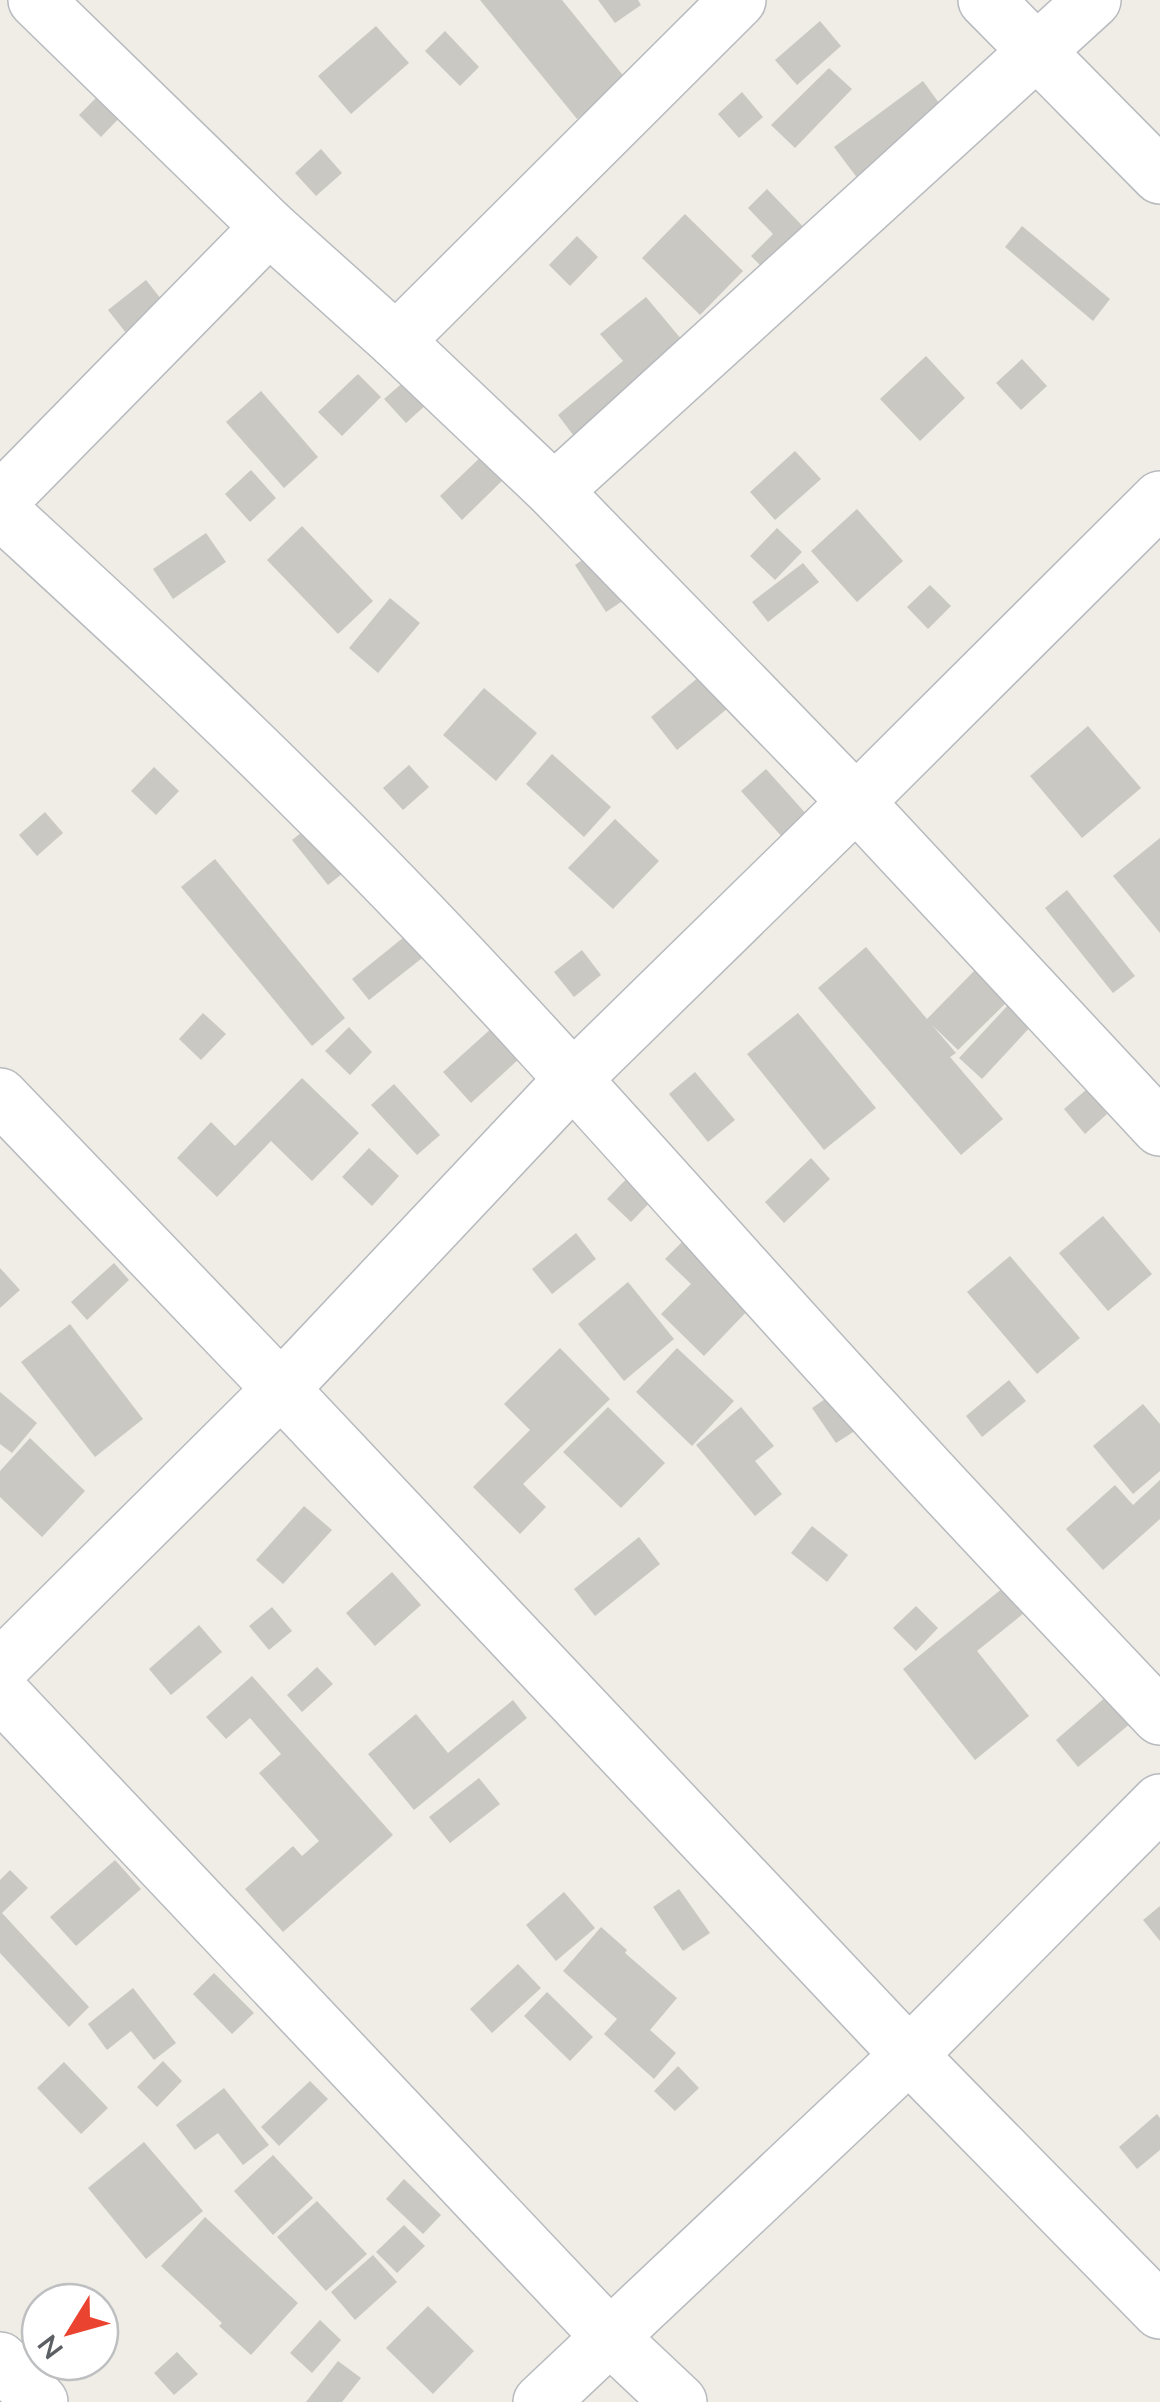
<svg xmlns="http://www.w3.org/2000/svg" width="1160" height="2402" viewBox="0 0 1160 2402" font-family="Mulish,sans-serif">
<rect width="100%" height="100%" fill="#efede5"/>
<g fill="#cac8c2">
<path d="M480,0H562L626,79L577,119Z"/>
<path d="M598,0H638L641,5L615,23Z"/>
<path d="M820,21L841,46L797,85L775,60Z"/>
<path d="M376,26L409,63L351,114L318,76Z"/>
<path d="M445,31L479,67L460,86L425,51Z"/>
<path d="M829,68L852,89L795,148L771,125Z"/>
<path d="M923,81L955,125L867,191L834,147Z"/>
<path d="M102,92L124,113L101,137L79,115Z"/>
<path d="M742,92L763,117L739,138L718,114Z"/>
<path d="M321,149L342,173L316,196L295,173Z"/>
<path d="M767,189L815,239L774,279L751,256L773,234L748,208Z"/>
<path d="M685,214L743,271L700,315L642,258Z"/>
<path d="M1022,226L1110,299L1093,321L1005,247Z"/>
<path d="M577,236L598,257L570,286L549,265Z"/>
<path d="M146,280L169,309L130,338L108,310Z"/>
<path d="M646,297L692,352L580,444L558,415L623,361L600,334Z"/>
<path d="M926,356L965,398L920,441L880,399Z"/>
<path d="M1022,359L1047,386L1021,410L996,383Z"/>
<path d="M358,374L381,397L342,436L318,412Z"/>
<path d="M407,379L428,403L406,423L384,399Z"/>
<path d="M261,391L318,457L284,488L226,422Z"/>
<path d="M795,451L821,479L775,520L750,492Z"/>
<path d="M486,452L508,475L462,520L440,496Z"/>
<path d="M251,470L276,498L250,522L225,494Z"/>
<path d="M857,509L903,561L857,602L811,551Z"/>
<path d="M302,526L373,601L338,634L267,560Z"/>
<path d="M777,528L802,552L775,580L750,556Z"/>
<path d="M206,533L226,562L173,599L153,569Z"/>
<path d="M598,549L630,596L606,612L575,565Z"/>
<path d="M803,563L819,582L768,622L752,602Z"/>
<path d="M930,585L951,606L928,629L907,607Z"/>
<path d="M390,598L420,623L378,673L349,648Z"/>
<path d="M712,666L739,699L677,750L651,717Z"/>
<path d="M484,688L537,733L496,781L443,735Z"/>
<path d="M1088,726L1141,788L1082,838L1030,776Z"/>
<path d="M552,754L611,807L584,837L526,784Z"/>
<path d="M409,765L429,787L403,810L383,788Z"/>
<path d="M154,767L179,791L156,815L131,791Z"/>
<path d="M766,769L808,816L783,838L741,791Z"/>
<path d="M45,812L63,833L37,856L19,835Z"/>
<path d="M615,819L659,861L613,909L568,868Z"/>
<path d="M316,821L352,866L328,885L292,840Z"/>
<path d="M1160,838V933L1113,876Z"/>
<path d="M215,859L345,1018L312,1046L181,887Z"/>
<path d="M1067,890L1135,976L1113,993L1045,908Z"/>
<path d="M409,933L426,955L369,1000L352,979Z"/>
<path d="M866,947L927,1019L978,967L1010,999L958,1050L932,1025L956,1053L950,1057L1003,1119L961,1155L818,988Z"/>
<path d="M582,950L601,975L574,997L554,972Z"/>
<path d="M1010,1003L1033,1024L982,1079L959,1058Z"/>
<path d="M203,1013L226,1034L201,1060L179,1039Z"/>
<path d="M798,1013L876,1108L824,1150L747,1054Z"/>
<path d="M349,1027L372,1052L350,1075L325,1051Z"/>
<path d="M493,1027L520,1058L471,1103L443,1072Z"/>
<path d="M695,1072L735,1120L708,1142L669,1094Z"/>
<path d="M302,1078L359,1133L312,1181L271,1141L217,1197L177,1158L211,1122L235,1146Z"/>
<path d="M394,1084L440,1135L417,1155L371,1105Z"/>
<path d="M1087,1089L1107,1114L1085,1134L1064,1109Z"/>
<path d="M369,1148L399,1176L372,1206L342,1177Z"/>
<path d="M811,1158L830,1179L784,1223L765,1202Z"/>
<path d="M634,1171L658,1194L631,1222L607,1199Z"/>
<path d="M1103,1216L1152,1274L1108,1311L1059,1253Z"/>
<path d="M576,1233L596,1259L552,1294L532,1269Z"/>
<path d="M684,1240L752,1306L704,1356L661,1314L691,1284L665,1259Z"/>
<path d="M1010,1256L1080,1338L1037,1374L967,1292Z"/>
<path d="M114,1263L129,1280L87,1320L71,1302Z"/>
<path d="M0,1268L20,1290L0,1308Z"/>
<path d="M628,1282L674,1339L624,1381L578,1324Z"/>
<path d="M70,1324L143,1419L95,1457L21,1362Z"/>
<path d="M560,1348L610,1399L523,1484L546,1507L520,1534L473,1487L530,1430L504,1404Z"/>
<path d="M677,1348L734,1401L692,1446L636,1392Z"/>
<path d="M1009,1380L1026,1401L982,1437L966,1416Z"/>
<path d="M837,1391L861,1427L836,1443L812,1408Z"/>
<path d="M0,1392L37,1423L12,1453L0,1444Z"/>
<path d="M1143,1404L1160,1424V1471L1133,1494L1093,1446Z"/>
<path d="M608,1407L665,1463L621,1508L563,1452Z"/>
<path d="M741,1407L774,1446L755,1461L782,1494L755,1516L696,1445Z"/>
<path d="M30,1438L85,1491L42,1537L0,1497V1471Z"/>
<path d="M1160,1480V1519L1103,1570L1066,1529L1115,1485L1133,1505Z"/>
<path d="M304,1506L332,1530L283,1584L256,1560Z"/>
<path d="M812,1526L848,1555L827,1582L791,1553Z"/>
<path d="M639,1537L660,1564L595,1616L574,1589Z"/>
<path d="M392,1572L421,1605L375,1646L346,1613Z"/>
<path d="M1014,1579L1034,1605L977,1651L1029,1716L975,1760L903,1669Z"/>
<path d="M916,1606L938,1628L916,1651L893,1628Z"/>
<path d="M272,1607L292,1631L269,1650L249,1626Z"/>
<path d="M199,1625L222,1652L171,1695L149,1669Z"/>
<path d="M317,1667L333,1684L302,1712L287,1695Z"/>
<path d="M252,1676L393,1835L283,1932L245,1889L293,1846L302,1856L319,1841L259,1773L281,1754L250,1718L226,1739L206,1717Z"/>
<path d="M1108,1695L1131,1723L1078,1767L1056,1740Z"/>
<path d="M513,1700L527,1718L414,1810L368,1754L416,1714L448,1753Z"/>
<path d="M479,1778L500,1804L450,1843L429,1817Z"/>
<path d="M115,1860L141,1889L76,1946L50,1917Z"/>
<path d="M10,1870L28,1888L2,1913L89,2007L69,2027L0,1953V1880Z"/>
<path d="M679,1889L710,1933L683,1951L653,1907Z"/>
<path d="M564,1892L595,1928L556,1961L526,1925Z"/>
<path d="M1160,1906V1941L1143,1920Z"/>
<path d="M601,1927L627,1950L625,1953L677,1998L650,2030L676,2053L654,2079L604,2034L617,2019L563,1971Z"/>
<path d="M518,1964L541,1988L492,2033L470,2009Z"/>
<path d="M214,1973L254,2013L232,2034L193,1994Z"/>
<path d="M133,1988L176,2043L154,2060L131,2031L107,2050L88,2024Z"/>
<path d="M547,1992L593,2037L570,2061L524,2016Z"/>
<path d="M163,2061L182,2081L157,2107L137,2087Z"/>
<path d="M64,2062L108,2108L81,2134L37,2088Z"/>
<path d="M678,2066L699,2088L675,2111L654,2091Z"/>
<path d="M310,2081L328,2099L279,2146L261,2127Z"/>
<path d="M224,2088L269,2145L243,2165L218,2133L195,2150L176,2125Z"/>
<path d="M1157,2114L1160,2118V2150L1137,2169L1119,2147Z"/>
<path d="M144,2142L203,2211L146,2259L88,2188Z"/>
<path d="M273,2155L313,2198L273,2235L234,2191Z"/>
<path d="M404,2179L441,2215L423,2234L386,2199Z"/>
<path d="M317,2201L367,2254L326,2291L277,2237Z"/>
<path d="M205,2217L298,2303L251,2355L219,2326L222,2323L161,2266Z"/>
<path d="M404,2225L425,2246L397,2273L376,2252Z"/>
<path d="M373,2255L397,2282L355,2320L331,2292Z"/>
<path d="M428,2306L474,2351L433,2394L386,2348Z"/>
<path d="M320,2320L341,2340L312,2373L290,2353Z"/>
<path d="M177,2352L198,2374L174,2395L154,2373Z"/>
<path d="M338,2361L361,2378L342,2402H306Z"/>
</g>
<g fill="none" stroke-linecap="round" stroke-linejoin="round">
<defs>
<g id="minor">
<path d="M36,0L269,227L396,341L554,491L856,802L1160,1128"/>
<path d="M986,0L1160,176"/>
<path d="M396,341L738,0"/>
<path d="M554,491L1093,0"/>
<path d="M0,501L269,227"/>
<path d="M0,510C103,605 207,700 306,799C506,996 688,1210 878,1416C970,1518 1066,1617 1160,1717"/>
<path d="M0,1096L281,1389L909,2055L1160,2311"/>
<path d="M0,1668L281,1389L573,1079L856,802L1160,499"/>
<path d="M0,1692L611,2338L679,2402"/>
<path d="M0,2360L40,2402"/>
<path d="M541,2402L909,2055L1160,1802"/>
</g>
</defs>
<use href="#minor" stroke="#b7babf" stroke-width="58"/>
<use href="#minor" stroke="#fff" stroke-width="55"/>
</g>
<g transform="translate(70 2332) rotate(233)"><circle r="48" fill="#ffffff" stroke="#bebfc1" stroke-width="2.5"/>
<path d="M0-8L18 38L0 25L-18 38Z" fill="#ea432f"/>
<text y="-15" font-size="28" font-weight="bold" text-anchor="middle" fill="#5c6065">N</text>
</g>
</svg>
